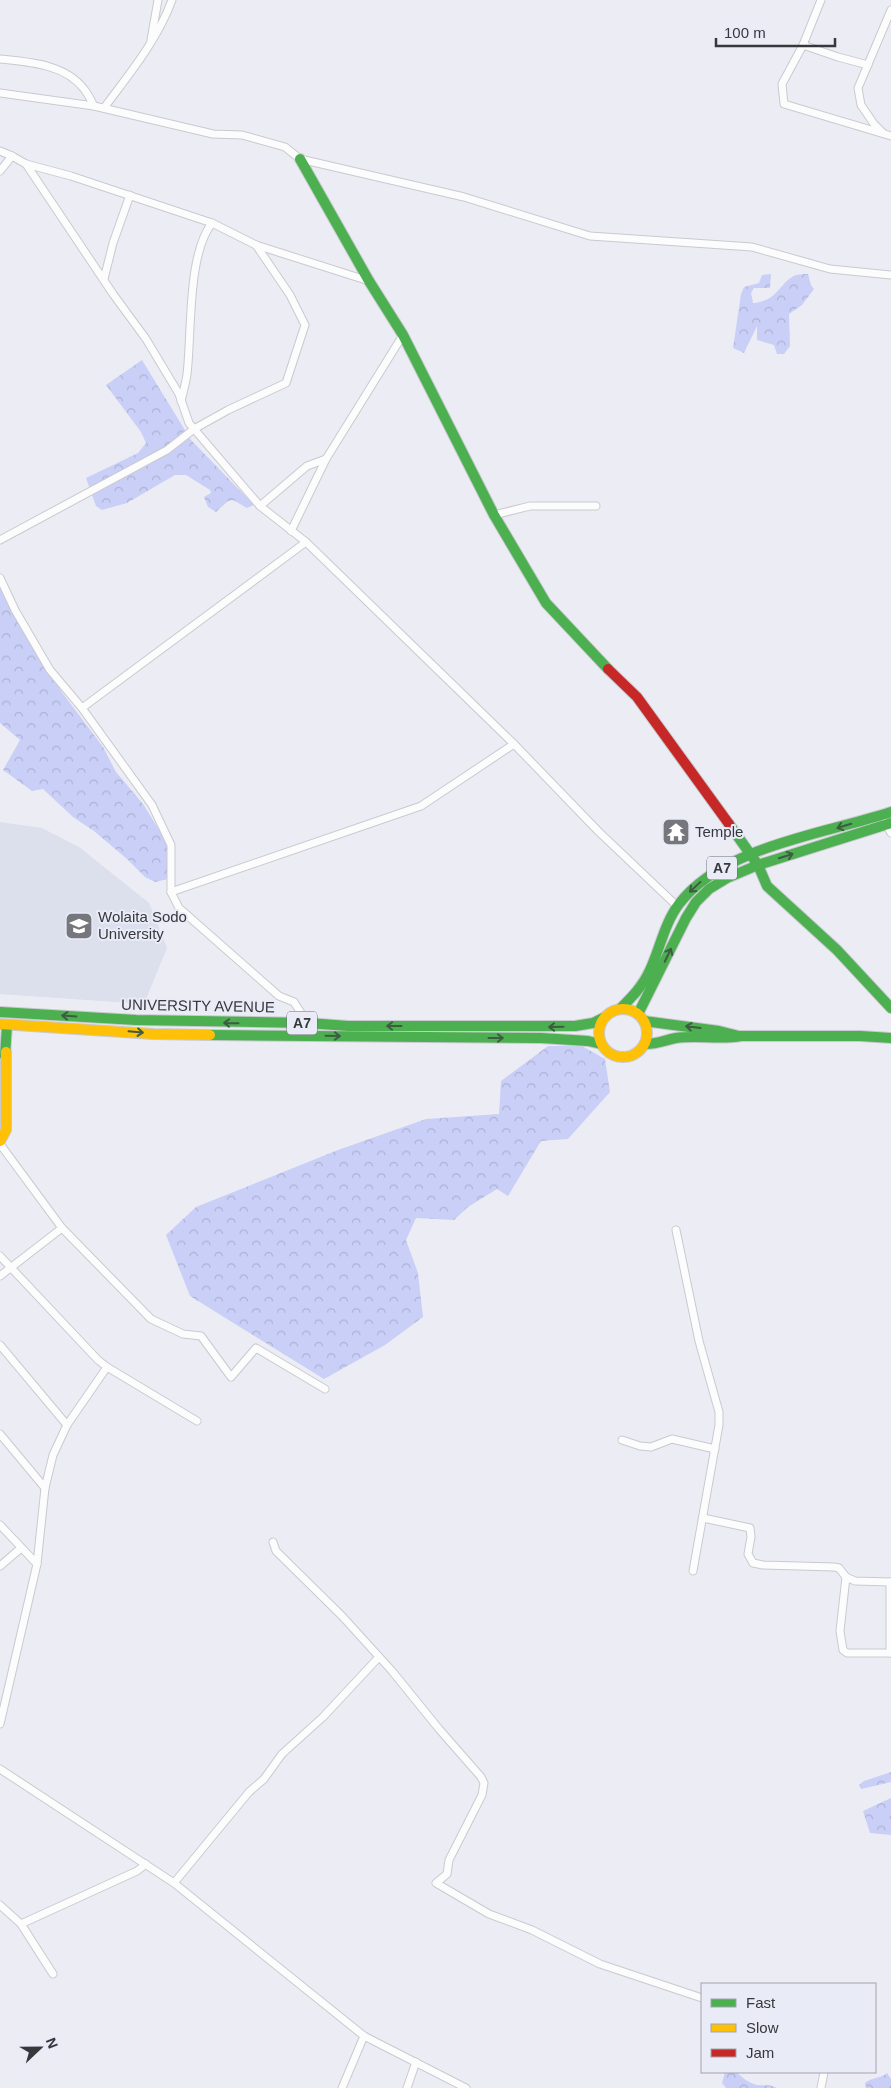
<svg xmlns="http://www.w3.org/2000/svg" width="891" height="2088" viewBox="0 0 891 2088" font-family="Arial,sans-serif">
<defs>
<pattern id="forest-crowns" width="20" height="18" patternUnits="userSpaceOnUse" patternTransform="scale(1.25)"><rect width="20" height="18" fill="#c9cff6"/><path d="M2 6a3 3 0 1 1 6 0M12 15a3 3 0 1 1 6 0" fill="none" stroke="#adb2d4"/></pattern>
</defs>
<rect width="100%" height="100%" fill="#ecedf4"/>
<path fill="#dcdfec" d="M0,822L42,828L79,847L149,903L167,948L144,1004L0,994Z"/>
<g fill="url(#forest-crowns)">
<path d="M771,274L770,288H754L751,293L753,303C779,301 780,281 796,275C800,274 805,274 808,274L811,285L814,289L802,305L789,314L790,346L784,354H777L774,345L757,340V326L744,353L733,348L741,294L744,287L759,283L762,275Z"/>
<path d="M142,360L191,440L254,505L247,508L233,500L228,501L216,512L208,507L204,497L211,493L210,490L186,475H175L127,503L102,510L96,506L86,478L138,453L146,443L141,432L106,385Z"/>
<path d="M0,583L61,691L103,747L116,772L143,804L166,841L169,858L168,879L155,882L145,877L127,859L94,831L73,817L43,789L32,791L3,770L20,740L0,723Z"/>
<path d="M548,1046H582L605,1059L610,1092L568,1139L541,1141L508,1196L497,1189L468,1207L454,1220L416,1218L406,1240L418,1273L423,1317L385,1345L324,1379L190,1296L166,1235L196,1207L338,1150L426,1119L499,1114L501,1081Z"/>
<path d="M891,1772V1782L861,1789L859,1785L864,1781Z"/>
<path d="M891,1798V1835L870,1833L863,1811Z"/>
<path d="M725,2072H736C742,2077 748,2083 757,2085C764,2086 770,2084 777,2088H726L722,2083Z"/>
<path d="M887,2073L891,2079V2088H866L865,2083C872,2077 880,2079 887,2073Z"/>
</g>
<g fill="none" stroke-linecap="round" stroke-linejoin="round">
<defs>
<g id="street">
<path d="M821,0L803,45L782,84L784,104L891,136"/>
<path d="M151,40L158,0"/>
<path d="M803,45L838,57L868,65"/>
<path d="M0,59C29,62 65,64 84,89C88,94 91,100 94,106"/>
<path d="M0,93L94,106L213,134L242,135L285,147L300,159L464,197L590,236L752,247L830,269L891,275"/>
<path d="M104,108C129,74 157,41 172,0"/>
<path d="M883,133L874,124L861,105L858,88L891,10"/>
<path d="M0,151L12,156L26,164L71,176L212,223L256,245L369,281"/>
<path d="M26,164L113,294L146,339L179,394L189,423L260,506L306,542L514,744L598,831L677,906"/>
<path d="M0,171L12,156"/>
<path d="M104,279L113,243L130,195"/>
<path d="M181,401C183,392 186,383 187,374C192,333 187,255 212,223"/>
<path d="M260,506L307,466L326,459"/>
<path d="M494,515L530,506H596"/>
<path d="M291,531L326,459L403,335"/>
<path d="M0,540L167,450L194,429L228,410L286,383L305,325L290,295L256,245"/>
<path d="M0,578L15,610L50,670L82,708L152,805L171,845V892L179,908L279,996L294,1002L308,1024"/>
<path d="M82,708L306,542"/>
<path d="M885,822L891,833"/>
<path d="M171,892L421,806L514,744"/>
<path d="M0,1144L62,1228L151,1319L183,1334L201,1336L231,1377L256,1348L325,1389"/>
<path d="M676,1230L699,1341L719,1412V1425L693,1571"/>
<path d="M0,1256L98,1360L107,1367L67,1425L53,1455L45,1488L37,1564L0,1724"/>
<path d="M0,1276L62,1228"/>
<path d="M0,1345L67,1425"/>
<path d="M107,1367L197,1421"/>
<path d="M0,1434L45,1488"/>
<path d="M622,1440L640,1446L651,1447L672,1439L715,1449"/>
<path d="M703,1518L750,1528L751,1537L748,1554L753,1563L763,1565L834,1567L839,1568L846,1577L855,1581L891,1582"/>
<path d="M0,1525L37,1564"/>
<path d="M273,1542L276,1551L342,1616L392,1671L439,1729L481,1777L484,1783L482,1795L449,1860L447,1874L436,1883L489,1914L532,1930L600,1964L702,1998"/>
<path d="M0,1566L21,1548"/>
<path d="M846,1577L840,1631L843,1650L847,1653H891"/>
<path d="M890,1653V1582"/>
<path d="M0,1769L174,1883L364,2036L466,2088"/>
<path d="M174,1883L249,1792L264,1779L282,1754L323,1717L379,1657"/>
<path d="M0,1905L21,1924L137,1871L146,1864"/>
<path d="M21,1924L53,1974"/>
<path d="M342,2088L364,2036"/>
<path d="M407,2088L416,2062"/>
<path d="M821,2088L824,2072"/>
</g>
<g id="fast">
<path d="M300,159L369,281L403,335L494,515L546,603L608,669"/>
<path d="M729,824L758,865L767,886L837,950L891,1008"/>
<path d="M620,1009C632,997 643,986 650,970C660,949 664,924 679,904C723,846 825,834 891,812"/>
<path d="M0,1012L136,1020L308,1023L348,1026H575L593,1023L603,1018"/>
<path d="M638,1014L686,918L696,902L709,889L727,878L758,865L891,823"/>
<path d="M644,1021L719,1031L739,1036"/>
<path d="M210,1035L541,1038L588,1041L601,1044"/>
<path d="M645,1044C658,1044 665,1040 676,1038C698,1035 719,1040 741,1036H860L891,1038"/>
<path d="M5,1056L7,1025"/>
</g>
<g id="slow">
<circle cx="623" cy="1033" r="24"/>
<path d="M0,1024L153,1034L210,1035"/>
<path d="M0,1141L6,1130V1052"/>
</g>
<path id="jam" d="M608,669L637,697L729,824"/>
</defs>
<use href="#street" stroke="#c9cacf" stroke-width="9"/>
<use href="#fast" stroke="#c9cacf" stroke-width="12"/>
<use href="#slow" stroke="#c9cacf" stroke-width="12"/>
<use href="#jam" stroke="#c9cacf" stroke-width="12"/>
<use href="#street" stroke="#fcfcfd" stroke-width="7"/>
<use href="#fast" stroke="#4caf50" stroke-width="10"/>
<use href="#slow" stroke="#ffc107" stroke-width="10"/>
<use href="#jam" stroke="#c62828" stroke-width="10"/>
</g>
<defs><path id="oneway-shaft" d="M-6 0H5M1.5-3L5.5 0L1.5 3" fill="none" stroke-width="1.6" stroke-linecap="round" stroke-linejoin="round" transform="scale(1.25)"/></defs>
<g stroke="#3d5c42">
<use href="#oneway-shaft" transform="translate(844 826) rotate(163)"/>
<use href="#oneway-shaft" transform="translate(786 856) rotate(-17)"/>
<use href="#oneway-shaft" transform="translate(695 887) rotate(137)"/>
<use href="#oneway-shaft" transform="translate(668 955) rotate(-64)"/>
<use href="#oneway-shaft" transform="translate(69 1016) rotate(-176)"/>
<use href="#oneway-shaft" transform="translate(231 1023) rotate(-179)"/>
<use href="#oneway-shaft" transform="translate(394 1026) rotate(-180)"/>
<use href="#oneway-shaft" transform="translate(556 1027) rotate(179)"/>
<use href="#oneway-shaft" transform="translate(693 1027) rotate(-173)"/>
<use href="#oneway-shaft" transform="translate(136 1032) rotate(5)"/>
<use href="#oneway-shaft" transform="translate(333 1036) rotate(1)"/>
<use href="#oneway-shaft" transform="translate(496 1038)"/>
</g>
<defs>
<symbol id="temple-square" viewBox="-11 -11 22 22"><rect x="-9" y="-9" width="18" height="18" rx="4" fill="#76777c" stroke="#e9ebf7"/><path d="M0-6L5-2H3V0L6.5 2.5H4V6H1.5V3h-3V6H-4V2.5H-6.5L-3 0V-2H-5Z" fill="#fff"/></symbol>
<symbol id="university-square" viewBox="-11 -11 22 22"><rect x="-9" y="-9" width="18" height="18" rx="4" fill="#76777c" stroke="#e9ebf7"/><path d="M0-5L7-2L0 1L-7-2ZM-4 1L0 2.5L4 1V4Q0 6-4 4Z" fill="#fff"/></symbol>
</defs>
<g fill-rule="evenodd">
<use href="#temple-square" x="660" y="816" width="32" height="32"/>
<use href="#university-square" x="63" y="910" width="32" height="32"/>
</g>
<g text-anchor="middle" stroke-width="4" stroke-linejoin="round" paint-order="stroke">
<g fill="#e9ebf7" stroke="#6c6e74" stroke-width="1">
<rect x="707" y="856.5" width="30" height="23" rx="4"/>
<rect x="287" y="1011.5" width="30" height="23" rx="4"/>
</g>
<g font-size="14" font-weight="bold" fill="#37383c">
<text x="722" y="873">A7</text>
<text x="302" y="1028">A7</text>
</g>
<g font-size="15" fill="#37383c" stroke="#e9ebf7" text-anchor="start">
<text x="695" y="837">Temple</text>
<text x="98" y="922">Wolaita Sodo<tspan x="98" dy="17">University</tspan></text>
</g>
<g font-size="15" fill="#37383c" stroke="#e9ebf7">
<text transform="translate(198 1006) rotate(1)" y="5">UNIVERSITY AVENUE</text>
</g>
</g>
<rect x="701" y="1983" width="175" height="90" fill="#e9ebf7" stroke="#a2a3ac"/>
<rect x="711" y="1999" width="25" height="8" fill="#4caf50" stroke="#a2a3ac"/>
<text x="746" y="2008" font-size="15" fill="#37383c">Fast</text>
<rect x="711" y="2024" width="25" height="8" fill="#ffc107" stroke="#a2a3ac"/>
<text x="746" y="2033" font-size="15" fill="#37383c">Slow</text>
<rect x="711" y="2049" width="25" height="8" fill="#c62828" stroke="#a2a3ac"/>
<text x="746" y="2058" font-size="15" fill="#37383c">Jam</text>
<g transform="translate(40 2048) rotate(68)" stroke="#e9ebf7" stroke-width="4" paint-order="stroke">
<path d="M0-4L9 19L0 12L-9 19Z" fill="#37383c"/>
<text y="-8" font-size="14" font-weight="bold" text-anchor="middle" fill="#37383c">N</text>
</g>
<path d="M716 38v8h119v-8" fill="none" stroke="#37383c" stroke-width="2.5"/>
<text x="724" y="38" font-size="15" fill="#37383c" stroke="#e9ebf7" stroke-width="4" paint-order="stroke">100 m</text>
</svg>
